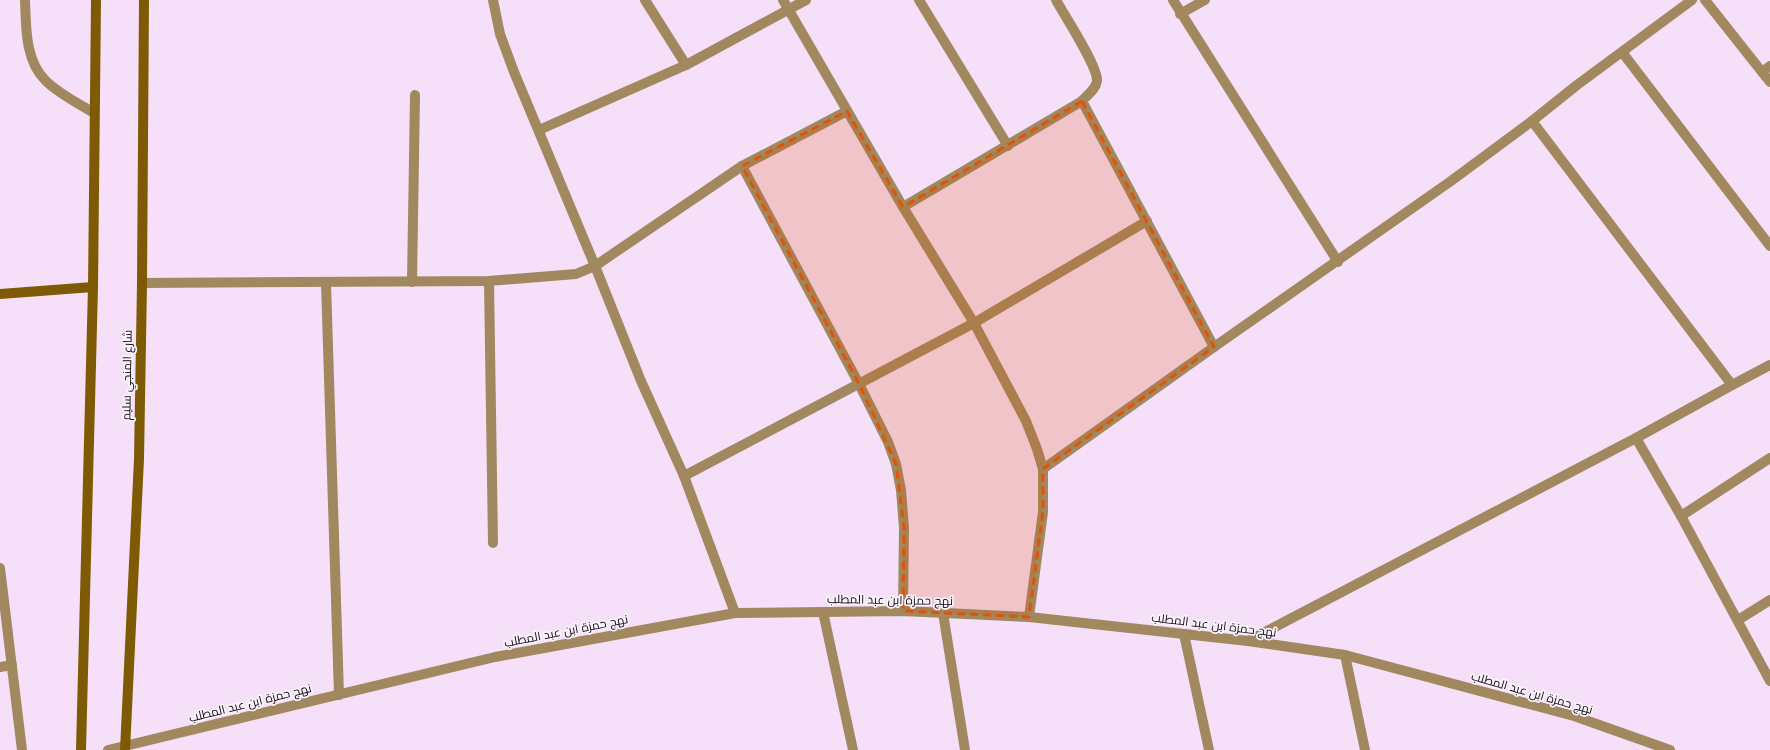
<svg xmlns="http://www.w3.org/2000/svg" width="1770" height="750" viewBox="0 0 1770 750" font-family="'PT Sans',Cairo,sans-serif">
<rect width="100%" height="100%" fill="#f6e0f9"/>
<g fill="none" stroke-linecap="round" stroke-linejoin="round">
<path stroke="#a1885e" stroke-width="10" d="M25,0C26,27 25,61 46,81C59,94 78,103 94,113"/>
<g stroke="#a1885e" stroke-width="10">
<path d="M493,0L500,34L514,72L595,266L641,381L684,476L735,613"/>
<path d="M645,0L686,65"/>
<path d="M783,0L903,207L974,323L1026,421L1037,449L1043,469V512L1029,617"/>
<path d="M919,0L1008,146"/>
<path d="M1173,0L1338,262"/>
<path d="M1705,0L1762,72L1770,66"/>
<path d="M1180,14L1205,0"/>
<path d="M1622,52L1770,246"/>
<path d="M1762,72L1770,82"/>
<path d="M1082,101L1214,347"/>
<path d="M1532,121L1732,385L1636,438"/>
<path d="M539,130L686,65L806,0"/>
<path d="M742,166L859,384L888,442L896,464L901,490L904,528L903,611"/>
<path d="M903,207L1082,101C1087,95 1096,89 1097,81C1098,66 1064,15 1056,0"/>
<path d="M489,281L493,543"/>
<path d="M412,282L415,95"/>
<path d="M142,283L489,281L576,274L595,266L742,166L847,111"/>
<path d="M326,283L339,695"/>
<path d="M1732,385L1770,365"/>
<path d="M1043,469L1214,347L1451,181L1532,121L1577,85L1692,0"/>
<path d="M684,476L974,323L1147,221"/>
<path d="M1681,516L1770,458"/>
<path d="M0,568L22,750"/>
<path d="M823,612L853,750"/>
<path d="M943,613L965,750"/>
<path d="M1738,620L1770,600"/>
<path d="M1184,634L1209,750"/>
<path d="M1248,641L1636,438L1681,516L1770,681"/>
<path d="M1345,655L1365,750"/>
<path d="M0,667L12,665"/>
<path d="M108,750L495,657L735,613L903,611L1029,617L1248,641L1345,655L1574,716L1670,750"/>
</g>
<g stroke="#7e5a05" stroke-width="10">
<path d="M0,294L93,287"/>
<path d="M81,750L93,287L96,0"/>
<path d="M125,750L139,459L142,283L144,0"/>
</g>
</g>
<path fill="#dd550c" fill-opacity="0.2" stroke="#dd550c" stroke-width="3" stroke-dasharray="8 5" stroke-linejoin="round" d="M1082,101L1214,347L1043,469V512L1029,617L903,611L904,528L896,464L859,384L742,166L847,111L903,207Z"/>
<g text-anchor="middle" stroke-width="3.5" stroke-linejoin="round" paint-order="stroke">
<g font-size="12" fill="#100911" stroke="#fbf3fd">
<text transform="translate(127 375) rotate(-89)" y="4">شارع المنجي سليم</text>
<text transform="translate(890 600) rotate(1)" y="4">نهج حمزة ابن عبد المطلب</text>
<text transform="translate(1214 625) rotate(7)" y="4">نهج حمزة ابن عبد المطلب</text>
<text transform="translate(566 631) rotate(-11)" y="4">نهج حمزة ابن عبد المطلب</text>
<text transform="translate(1532 693) rotate(16)" y="4">نهج حمزة ابن عبد المطلب</text>
<text transform="translate(250 703) rotate(-14)" y="4">نهج حمزة ابن عبد المطلب</text>
</g>
</g>
</svg>
